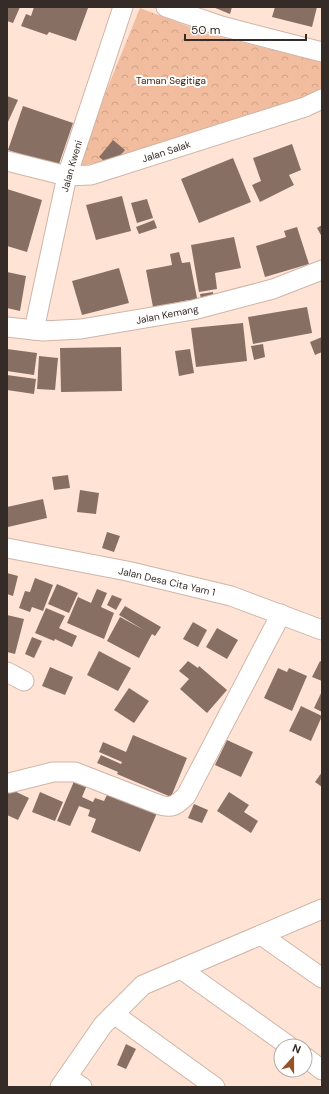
<svg xmlns="http://www.w3.org/2000/svg" width="329" height="1094" viewBox="0 0 329 1094" font-family="'DM Sans',sans-serif">
<defs>
<pattern id="park-crowns" width="20" height="18" patternUnits="userSpaceOnUse"><rect width="20" height="18" fill="#f2bc9e"/><path d="M2 6a3 3 0 1 1 6 0M12 15a3 3 0 1 1 6 0" fill="none" stroke="#d0a288"/></pattern>
</defs>
<rect width="100%" height="100%" fill="#ffe4d6"/>
<path fill="url(#park-crowns)" d="M140,8L208,34L322,62V94L315,100L187,134L111,160L80,166L81,153Z"/>
<g fill="#877063">
<path d="M7,7H20L13,23L7,21Z"/>
<path d="M34,7H84L88,8L76,41L49,32L47,35L21,26L26,14L31,16Z"/>
<path d="M213,7H232L230,14Z"/>
<path d="M275,7H317L312,27L272,17Z"/>
<path d="M7,96L18,100L7,124Z"/>
<path d="M23,106L73,123L58,167L8,150Z"/>
<path d="M113,140L125,150L111,166L99,157Z"/>
<path d="M292,144L301,170L289,175L294,185L260,202L252,185L261,181L253,158Z"/>
<path d="M233,158L251,202L199,223L181,179Z"/>
<path d="M7,189L42,200L27,252L7,246Z"/>
<path d="M122,196L131,231L96,240L86,205Z"/>
<path d="M147,199L153,218L137,223L131,203Z"/>
<path d="M154,220L157,228L139,234L136,227Z"/>
<path d="M322,225V237L317,228Z"/>
<path d="M297,227L309,264L265,277L256,246L286,237L284,231Z"/>
<path d="M234,237L241,268L215,273L217,289L199,292L191,245Z"/>
<path d="M179,252L182,263L190,262L198,303L190,304L189,300L153,307L146,270L172,265L170,254Z"/>
<path d="M119,268L129,303L82,315L72,281Z"/>
<path d="M7,272L26,276L20,311L7,308Z"/>
<path d="M213,292L214,302L202,304L200,294Z"/>
<path d="M307,307L312,333L253,344L248,317Z"/>
<path d="M243,323L247,361L196,367L191,328Z"/>
<path d="M322,337V352L315,355L310,342Z"/>
<path d="M263,344L265,357L254,360L251,346Z"/>
<path d="M121,347L122,391L61,392L60,348Z"/>
<path d="M7,349L37,353L34,375L7,371Z"/>
<path d="M190,349L194,373L179,376L175,351Z"/>
<path d="M39,356L58,358L55,390L37,389Z"/>
<path d="M7,375L36,379L34,394L7,390Z"/>
<path d="M68,475L70,488L54,490L52,477Z"/>
<path d="M80,490L99,493L96,514L77,512Z"/>
<path d="M43,499L47,518L8,527L7,507Z"/>
<path d="M107,532L120,536L114,552L102,548Z"/>
<path d="M7,573L18,576L13,596L7,594Z"/>
<path d="M35,578L53,585L43,611L32,607L30,612L19,608L25,591L30,592Z"/>
<path d="M57,584L78,593L69,613L48,604Z"/>
<path d="M97,589L107,593L101,607L114,613L104,639L67,623L78,597L91,603Z"/>
<path d="M112,595L122,599L116,610L107,605Z"/>
<path d="M125,606L161,627L155,636L152,634L139,658L107,641L120,617L144,630L119,615Z"/>
<path d="M46,608L65,616L59,628L77,636L72,647L55,639L54,641L35,633Z"/>
<path d="M7,615L24,619L15,654L7,652Z"/>
<path d="M193,622L207,630L198,647L183,639Z"/>
<path d="M217,628L238,640L227,659L206,647Z"/>
<path d="M32,637L42,641L34,658L25,654Z"/>
<path d="M99,651L131,668L118,691L87,675Z"/>
<path d="M188,661L198,668L199,666L227,690L207,713L180,689L189,679L179,671Z"/>
<path d="M320,661L322,662V681L312,677Z"/>
<path d="M50,667L73,677L65,695L42,686Z"/>
<path d="M278,668L287,672L289,668L307,676L292,711L264,698Z"/>
<path d="M129,688L149,701L134,723L114,710Z"/>
<path d="M322,691V712L314,708Z"/>
<path d="M301,706L322,716L311,741L289,731Z"/>
<path d="M133,735L187,758L171,797L117,774L118,772L97,763L101,755L121,764L122,762L99,752L103,742L126,752Z"/>
<path d="M227,740L253,752L241,777L215,765Z"/>
<path d="M322,772V787L315,782Z"/>
<path d="M75,779L87,785L82,797L93,802L95,798L104,801L108,793L157,813L140,852L91,832L96,819L88,816L90,810L79,806L70,826L57,821Z"/>
<path d="M8,788L29,798L18,820L7,815V791Z"/>
<path d="M40,792L63,802L55,821L32,812Z"/>
<path d="M229,792L249,805L244,812L258,821L251,833L217,811Z"/>
<path d="M194,804L208,810L202,823L188,818Z"/>
<path d="M126,1044L136,1049L126,1069L117,1065Z"/>
</g>
<g fill="none" stroke-linecap="round" stroke-linejoin="round">
<defs>
<g id="street">
<path d="M166,7L221,26L322,52"/>
<path d="M7,161L67,176L91,175L305,107L322,99"/>
<path d="M7,327L43,331L81,329L193,310L273,289L322,270"/>
<path d="M34,330L67,176L123,7"/>
<path d="M7,548L127,571L231,596L322,630"/>
<path d="M7,672L24,681"/>
<path d="M9,783L53,772H75L160,805C173,809 177,804 186,796L281,614"/>
<path d="M261,935L322,978"/>
<path d="M181,969L289,1046"/>
<path d="M114,1014L215,1087"/>
<path d="M305,1057L322,1070"/>
<path d="M67,1077L82,1087"/>
<path d="M60,1087L103,1025L143,985L322,909"/>
</g>
</defs>
<use href="#street" stroke="#cfb5a7" stroke-width="21"/>
<use href="#street" stroke="#fff" stroke-width="19"/>
</g>
<g text-anchor="middle" stroke-width="4" stroke-linejoin="round" paint-order="stroke">
<g font-size="10" fill="#4a240c" stroke="#fff">
<text x="171" y="84">Taman Segitiga</text>
</g>
<g font-size="10" fill="#362c27" stroke="#fff">
<text transform="translate(166 151) rotate(-18)" y="4">Jalan Salak</text>
<text transform="translate(71 166) rotate(-74)" y="4">Jalan Kweni</text>
<text transform="translate(167 314) rotate(-11)" y="4">Jalan Kemang</text>
<text transform="translate(167 581) rotate(13)" y="4">Jalan Desa Cita Yam 1</text>
</g>
</g>
<rect width="329" height="1094" fill="none" stroke="#362c27" stroke-width="16"/>
<g transform="translate(293 1058) rotate(21)"><circle r="19" fill="#ffffff" stroke="#afaba9"/>
<path d="M0-3L7 15L0 10L-7 15Z" fill="#965126"/>
<text y="-6" font-size="11" font-weight="bold" text-anchor="middle" fill="#362c27">N</text>
</g>
<path d="M185 34v6h121v-6" fill="none" stroke="#362c27" stroke-width="2"/>
<text x="191" y="34" font-size="12" fill="#362c27" stroke="#ffffff" stroke-width="3" paint-order="stroke">50 m</text>
</svg>
